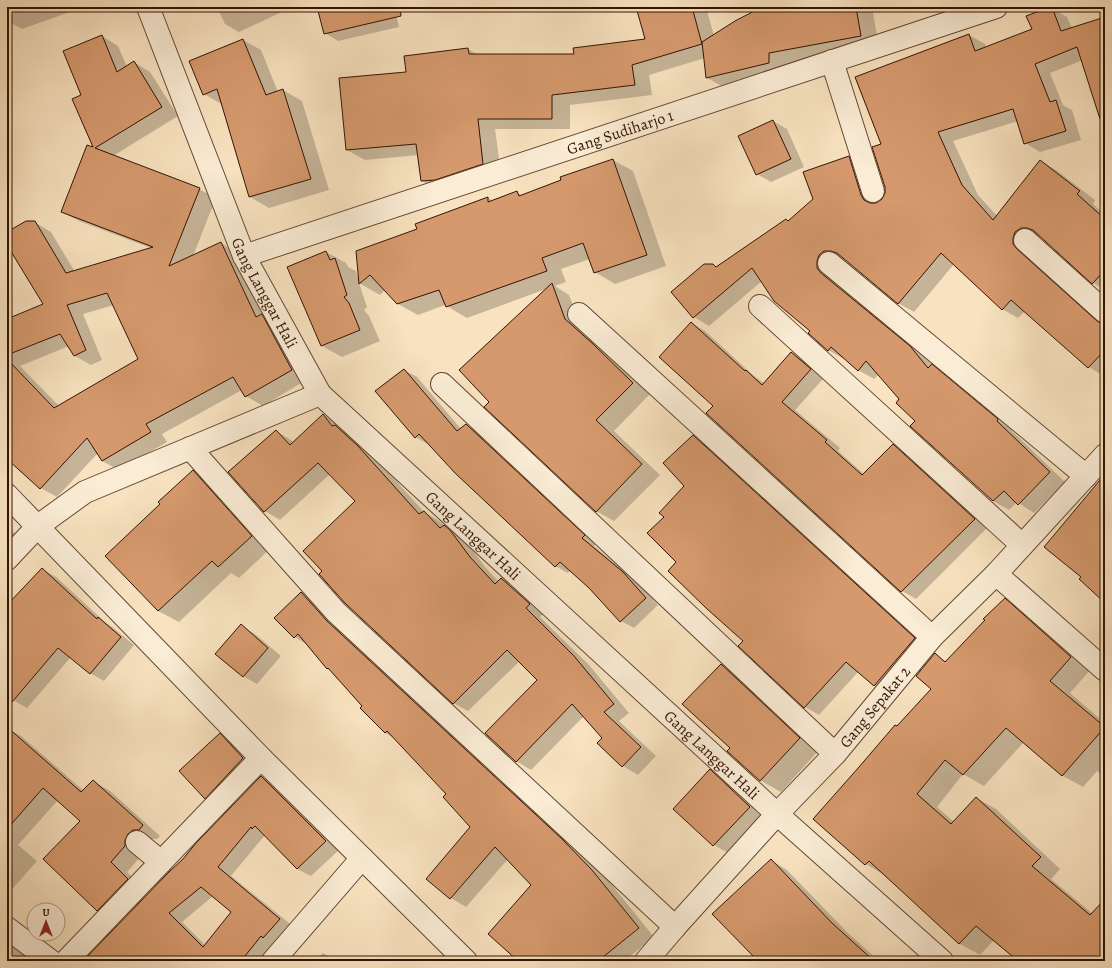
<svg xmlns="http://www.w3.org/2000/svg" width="1112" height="968" viewBox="0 0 1112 968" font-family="Alegreya,serif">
<rect width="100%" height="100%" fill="#f8e2bf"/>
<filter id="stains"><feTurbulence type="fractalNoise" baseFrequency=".005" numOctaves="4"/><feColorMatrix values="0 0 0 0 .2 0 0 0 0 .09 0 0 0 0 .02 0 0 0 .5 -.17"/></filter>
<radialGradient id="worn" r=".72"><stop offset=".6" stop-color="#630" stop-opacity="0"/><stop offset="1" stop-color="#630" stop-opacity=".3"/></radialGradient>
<g fill="#0003" fill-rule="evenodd">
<path d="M7,7H84L22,29L7,21Z"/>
<path d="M217,7H290V8L239,32L225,24Z"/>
<path d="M318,7H394L399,27L338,41L325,33Z"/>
<path d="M637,7H706L714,36L764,7H872L879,47L787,64V74L725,88L707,78L705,58L649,75L652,95L570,105V129H495L501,173L440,191L422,181L419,155L365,160L347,150L408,73L468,49L478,55H575L647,40Z"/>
<path d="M1051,8L1067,17L1072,28L1105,18V96L1083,60L1050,73L1063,105L1072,110L1081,140L1040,152L1025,143L1018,121L953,141L978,195L997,216L1041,161L1056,170L1095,200L1093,204L1105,215V290L1093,283L1041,236L1037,237L1032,259L1105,325V377L1089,367L1025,311L1018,318L1002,309L954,264L914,312L898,303L846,259L840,260L935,367L948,375L1013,429L1012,431L1065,482L1034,513L1017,502L1009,510L993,501L916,421L900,399L879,374L874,379L858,370L845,358L844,359L828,350L811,331L762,281L709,326L694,317L713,265L717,267L788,222L814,200L849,157L865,167L876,204L883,200L886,194L882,144L969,35L985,44L986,48L1033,29Z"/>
<path d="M102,36L118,46L127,67L134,62L150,72L178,116L113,156L199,189L216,198L193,256L221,243L237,253L308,379L263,406L246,396L242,390L162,434L167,442L119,470L102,461L98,453L57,497L41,488L7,457V320L44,305L8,245L7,246V233L34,222L51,232L75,272L151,248L79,221L62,212L95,149L74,99L83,95ZM114,305L139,359L59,406L20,366L69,346L75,356L91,365L102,360L83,314Z"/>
<path d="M243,40L261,50L278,92L283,90L302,101L329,190L269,208L250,197L223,105L204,94Z"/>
<path d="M773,121L787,129L804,167L771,182L757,174Z"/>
<path d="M613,160L633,171L666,266L615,284L595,272L590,259L561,269L566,282L555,286L569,295L583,330L650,394L614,431L660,475L614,521L596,511L490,402L546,289L467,318L445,305L418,315L398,304L385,290L380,295L359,283L367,307L364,310L369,316L380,341L342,357L322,346L326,252L346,263L348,267L356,271L359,282L418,230L488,198L493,201L516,192L523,196Z"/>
<path d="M691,323L705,331L754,376L764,383L792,353L805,361L824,378L795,410L840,448L838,451L864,474L893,445L906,453L988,527L916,599L902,591L707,413L714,406Z"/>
<path d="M404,370L417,377L461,429L466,425L479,432L597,543L594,546L636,581L658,605L634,628L621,621L590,587L571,570L568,573L555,566L429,444H428L415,437Z"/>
<path d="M323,415L338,423L343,431L351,435L373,455L424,512L439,521L445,526L459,535L465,540L485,567L499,582L502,579L517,588L544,613L540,617L589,665L629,713L619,721L656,756L638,775L623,766L598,743L603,738L584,716L531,770L516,761L538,680L520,661L468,711L453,703L323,571L356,501L330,474L280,520L265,511L276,431L291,440L294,443Z"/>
<path d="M693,437L707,444L928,647L888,693L874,685L859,671L819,715L805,707L739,645L744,641L678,562L665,517L685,486Z"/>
<path d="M193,471L213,483L271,548L239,578L231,573L179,622L158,611L107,556L162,504Z"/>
<path d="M7,526L28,546L7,567Z"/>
<path d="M42,569L56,577L105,622L112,627L134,645L104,681L90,673L71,657L27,708L13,700L7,695V615Z"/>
<path d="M301,593L317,602L578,849L608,880L654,937L624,961H520L533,885L508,859L466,907L451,898L428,878L472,827L448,794L394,738L385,733L363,706L332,671L328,668L308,645L295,637L275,618Z"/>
<path d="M1005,599L1025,611L1091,669L1070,693L1105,723V778L1097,771L1083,787L1063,776L1024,742L984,786L963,774L937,807L954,822L976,798L996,809L1060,869L1051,879L1093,914L1105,900V961H1019L994,940L980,955L960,944L886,876L866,864L814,819L932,689L935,655L947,662Z"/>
<path d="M241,626L255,634L281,656L257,684L243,676Z"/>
<path d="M721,665L741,677L819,750L781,792L760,780L731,748Z"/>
<path d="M7,728L21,736L84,791L93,781L110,791L160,836L157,839H150L142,855L127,872L144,889L114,920L97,910L82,821L58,800L18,845L37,861L7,895Z"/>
<path d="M220,735L233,742L257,767L219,806L205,798Z"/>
<path d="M710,770L724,778L764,815L728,853L714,845L674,809Z"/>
<path d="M261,777L275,785L339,850L311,876L297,869L265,835L231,876L294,927L275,944L261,961H85L184,860ZM213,896L233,912L206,946L182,922Z"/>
<path d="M771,860L787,870L848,933L879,961H759Z"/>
<path d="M7,928L12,943L16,949L33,961H7Z"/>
<path d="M323,953L337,961H315Z"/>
</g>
<g fill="#d5996d" stroke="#331304" fill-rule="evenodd">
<path d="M317,7H400L401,16L324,34Z"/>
<path d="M636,7H692L702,44L632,65L635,85L552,95V119H478L483,164L435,180L421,181L416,144L346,150L339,78L406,72L404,56L468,48L469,54H574L573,48L645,39Z"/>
<path d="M762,7H856L861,36L769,53V63L706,78L702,42L735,21Z"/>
<path d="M1050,7H1052L1061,31L1105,17V118L1100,119L1077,47L1035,64L1050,102L1056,100L1066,131L1024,144L1013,109L938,132L962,185L993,220L1040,160L1080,191L1077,194L1105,219V270L1092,284L1033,230L1027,228H1021L1015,232L1013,238V244L1017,249L1097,321L1102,324H1105V350L1088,368L1011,300L1002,310L941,253L898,304L837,253L831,251H824L819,255L817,261V268L821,273L910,346L928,368L932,364L998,419L997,421L1050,472L1018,505L1004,491L993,501L910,426L915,421L896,403L899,399L866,361L858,371L831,347L828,351L808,333L810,331L774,301L752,268L693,318L671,292L704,264H713L716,267L786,219L788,221L813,199L803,172L849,156L861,195L864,200L870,203H876L882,199L885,193V187L872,147L881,144L855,77L969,34L975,51L1032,29L1026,16Z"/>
<path d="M102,35L117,72L134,61L162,107L95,148L200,188L169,266L221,242L256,317L262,314L292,370L245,397L233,377L146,424L151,432L102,461L87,438L40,489L7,459V359L54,408L138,359L107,293L67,305L86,350L74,356L60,334L7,355V319L43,304L7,245V232L26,221H35L66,273L153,247L61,212L87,145L93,147L72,99L81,95L63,51Z"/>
<path d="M243,39L266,95L283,89L311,179L249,197L217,89L203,95L189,61Z"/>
<path d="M773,120L791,159L756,175L738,136Z"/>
<path d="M613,159L647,255L594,273L583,243L542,258L547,271L446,307L439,290L397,304L370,275L359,284L356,251L417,229L415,224L488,197V202L517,191L519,196L561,180L560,177Z"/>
<path d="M326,251L330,260L335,258L347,295L344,297L349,303L360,330L321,346L287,267Z"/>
<path d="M552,283L565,319L593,344L633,383L596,420L642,464L596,512L484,407L489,402L459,370Z"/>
<path d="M691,322L745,371L746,370L762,385L791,352L811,369L782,402L827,440L825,442L862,475L893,444L975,519L901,592L706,413L713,406L659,357Z"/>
<path d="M404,369L457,431L466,424L585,535L582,538L623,572L646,598L620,622L589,588L560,562L555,567L455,473L419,434L415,438L375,391Z"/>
<path d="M323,414L332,426L335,425L358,446L419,514L424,511L440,528L444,525L450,530L470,557L495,584L501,578L530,604L526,608L574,656L614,704L604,712L641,747L622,767L597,743L602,738L572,704L516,762L485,733L537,680L507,650L453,704L345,603L319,574L322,571L303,551L355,501L318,463L264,512L228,472L276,430L290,445Z"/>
<path d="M693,435L915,638L874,686L846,662L804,708L738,646L743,641L706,608L668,571L676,562L647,533L664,517L659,513L684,486L663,463Z"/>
<path d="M193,470L252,536L218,567L212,561L158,611L105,556L160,504L158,502Z"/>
<path d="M1105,474V603L1079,579L1081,577L1044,547Z"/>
<path d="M42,568L97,619L98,617L121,637L90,674L58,648L7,708V605Z"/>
<path d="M301,592L327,621L562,839L592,870L639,928L598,961H518L488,934L531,885L495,847L450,899L426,879L470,827L443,797L446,794L387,731L385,733L360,708L362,706L328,668L327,669L298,634L294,638L274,618Z"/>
<path d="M1005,598L1071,657L1050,681L1105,727L1062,776L1006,728L963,775L945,760L917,794L951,824L976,797L1041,857L1032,866L1090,915L1105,899V961H1018L976,926L959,944L869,861L865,865L813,819L859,767L895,725L897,726L931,689L916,676L935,653L945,662L985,620L983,619Z"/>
<path d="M241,624L268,648L243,677L215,654Z"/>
<path d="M721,664L800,738L760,781L727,751L730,748L682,704Z"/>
<path d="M7,727L81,792L93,780L143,825L139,830H133L128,834L125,840V846L111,862L128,879L97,911L43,859L80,821L43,788L7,829Z"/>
<path d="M220,733L243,758L205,799L179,771Z"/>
<path d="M710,769L750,807L713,846L673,809Z"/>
<path d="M261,776L326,841L297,869L255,826L252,829L251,827L218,867L280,919L263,938L261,936L241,961H83L169,872L183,859L197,842ZM201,887L231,912L203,947L169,913Z"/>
<path d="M771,859L832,923L874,961H758L712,914Z"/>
</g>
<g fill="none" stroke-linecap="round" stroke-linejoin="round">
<defs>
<g id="minor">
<path id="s1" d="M148,7L244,256L320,394L777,814L942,961"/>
<path d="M832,61L873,191"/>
<path d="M1025,240L1105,312"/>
<path id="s2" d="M244,256L996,7"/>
<path d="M829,263L1086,476"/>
<path d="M760,306L1022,545"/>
<path d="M579,314L932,637"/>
<path d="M442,384L835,754"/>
<path d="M190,448L336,612L675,927"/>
<path d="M7,495L261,758L66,961"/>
<path d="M7,559L38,526L85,492L320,394"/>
<path d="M996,574L1105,670"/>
<path d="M261,758L466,961"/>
<path d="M137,842L161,862"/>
<path d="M7,928L51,961"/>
<path d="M273,961L362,858"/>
<path id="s3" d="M646,961L675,927L777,814L835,754L932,637L996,574L1105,455"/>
</g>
</defs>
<use href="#minor" stroke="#644733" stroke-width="24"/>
<use href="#minor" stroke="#faecd5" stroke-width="22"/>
</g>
<g text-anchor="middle" stroke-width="3.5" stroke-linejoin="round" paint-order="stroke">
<g font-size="16" fill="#331304" stroke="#faecd5">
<text dy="6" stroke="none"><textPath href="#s2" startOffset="396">Gang Sudiharjo 1</textPath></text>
<text dy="6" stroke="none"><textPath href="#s1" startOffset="309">Gang Langgar Hali</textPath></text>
<text dy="6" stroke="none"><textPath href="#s1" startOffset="633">Gang Langgar Hali</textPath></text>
<text dy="6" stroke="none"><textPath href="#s3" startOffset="342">Gang Sepakat 2</textPath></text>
<text dy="6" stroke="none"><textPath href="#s1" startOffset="957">Gang Langgar Hali</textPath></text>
</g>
</g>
<rect width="1112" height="968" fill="none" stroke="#f8e2bf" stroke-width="24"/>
<rect x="8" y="8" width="1096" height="952" fill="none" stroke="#331304" stroke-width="2"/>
<rect x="12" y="12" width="1088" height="944" fill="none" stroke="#331304"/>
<g transform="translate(46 922)"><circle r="19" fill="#faecd5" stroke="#aa9581"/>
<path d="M0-3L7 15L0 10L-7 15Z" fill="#8f2418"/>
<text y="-6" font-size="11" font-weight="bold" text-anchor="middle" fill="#331304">U</text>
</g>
<rect width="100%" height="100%" filter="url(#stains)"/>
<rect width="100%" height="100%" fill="url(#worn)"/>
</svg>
